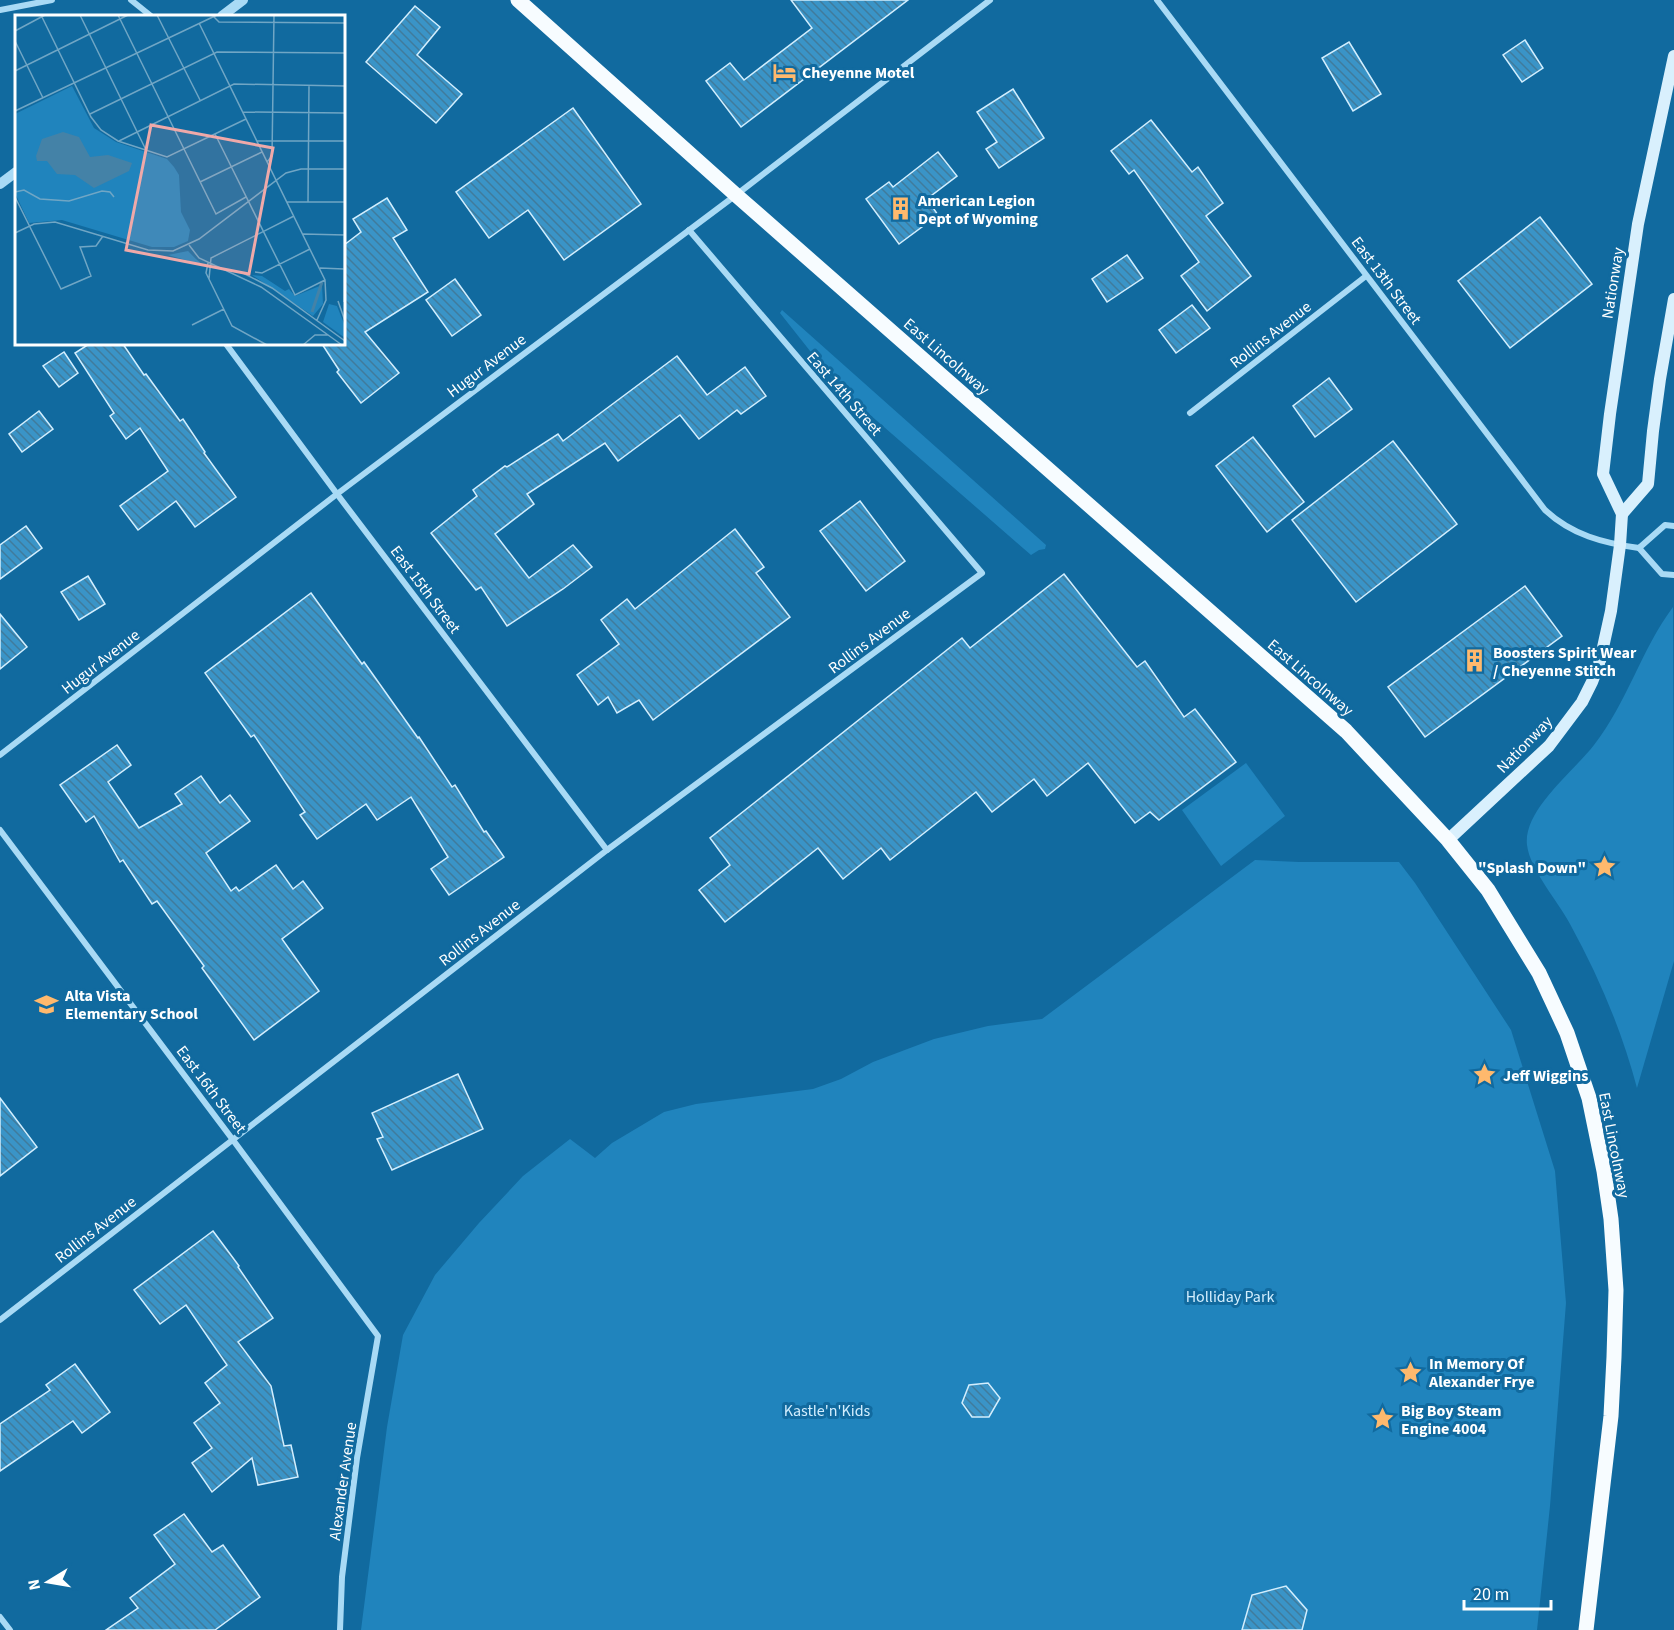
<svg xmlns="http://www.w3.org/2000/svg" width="1674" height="1630" viewBox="0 0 1674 1630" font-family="'Source Sans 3',sans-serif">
<defs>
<pattern id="building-back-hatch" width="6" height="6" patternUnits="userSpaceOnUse" patternTransform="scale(1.5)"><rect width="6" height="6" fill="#3a94c7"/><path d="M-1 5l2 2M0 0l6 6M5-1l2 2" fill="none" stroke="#407b9c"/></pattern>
</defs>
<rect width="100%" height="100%" fill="#116a9f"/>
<g fill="#2084bd">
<path d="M782,310L1046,545L1045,549L1039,550L1031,555L853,400L833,380L780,313Z"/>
<path d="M1673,607L1674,961L1637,1088C1622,1031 1599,977 1570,924C1558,901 1530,870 1527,845C1523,810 1574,771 1594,745C1627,703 1641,650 1673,607Z"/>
<path d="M1246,763L1285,816L1221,866L1182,810Z"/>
<path d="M1255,860L1299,862H1399L1415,883L1511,1030L1555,1171L1566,1303L1550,1506L1537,1630H361L387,1427L403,1335L435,1275L479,1223L523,1176L570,1139L595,1158L612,1143L664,1112L696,1104L813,1089L841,1079L873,1062L934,1039L988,1026L1042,1019Z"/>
</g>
<g fill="url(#building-back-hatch)" stroke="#d2eefe" stroke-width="1.5">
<path d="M791,0H908L741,127L706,81L730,63L744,80L812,28Z"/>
<path d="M415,6L440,27L417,55L462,94L436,123L366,62Z"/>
<path d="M1525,40L1543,68L1522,82L1503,55Z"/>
<path d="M1349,42L1381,94L1353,111L1322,58Z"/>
<path d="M1013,89L1044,138L999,168L986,149L997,142L977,112Z"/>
<path d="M573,108L641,204L564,260L528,210L489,238L456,192Z"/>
<path d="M1151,120L1192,172L1198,167L1223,203L1206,216L1251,276L1207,311L1181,276L1199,262L1134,170L1129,174L1111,151Z"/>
<path d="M938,152L957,176L927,199L938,215L899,244L866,199L889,182L893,187Z"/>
<path d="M387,198L407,230L393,238L428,292L365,332L399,373L361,403L337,372L339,370L322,344H344V245L361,232L353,219Z"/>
<path d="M1540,217L1592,284L1510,348L1458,281Z"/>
<path d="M1127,255L1143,278L1107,302L1092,279Z"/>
<path d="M455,279L481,315L452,336L426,300Z"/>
<path d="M1192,305L1210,328L1176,353L1159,330Z"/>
<path d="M89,344H123L144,375L146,374L180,421L183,419L205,452L204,453L236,497L195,527L176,501L138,530L120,506L168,471L140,428L126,439L110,416L114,413L75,353Z"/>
<path d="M64,352L78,373L59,387L43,366Z"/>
<path d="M677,356L707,395L745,367L766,396L741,414L737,410L699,439L680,415L618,461L605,443L527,494L534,504L495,534L529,578L573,545L592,567L563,589L507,626L481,587L476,590L431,533L477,496L473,490L505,466L507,467L558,434L563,441Z"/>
<path d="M1329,378L1352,409L1315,437L1293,406Z"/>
<path d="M39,411L53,429L22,452L9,434Z"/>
<path d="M1253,437L1304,502L1267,532L1216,466Z"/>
<path d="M1393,441L1457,524L1356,602L1292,520Z"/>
<path d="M860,501L905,561L866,591L820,531Z"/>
<path d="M26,526L42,548L0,579V545Z"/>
<path d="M735,529L764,567L756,573L790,617L653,720L639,700L617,713L608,697L598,705L577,675L619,644L601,620L627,599L635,609Z"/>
<path d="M1064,574L1137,667L1145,661L1184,717L1195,709L1236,762L1159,820L1150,812L1135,823L1088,763L1047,796L1034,779L992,812L976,792L890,860L881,848L843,879L818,848L725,922L699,890L730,865L710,838L962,638L970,648Z"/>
<path d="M88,576L105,604L79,620L61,592Z"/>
<path d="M1525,586L1562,636L1425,737L1388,687Z"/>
<path d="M311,593L362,664L364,662L418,738L419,737L452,787L455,785L484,832L486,831L504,857L449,895L431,869L448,857L411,797L377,820L366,804L317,839L300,815L305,812L254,735L251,737L205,673Z"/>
<path d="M0,614L27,647L0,669Z"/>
<path d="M117,745L131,765L108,782L139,828L182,804L175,794L201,776L220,803L230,795L250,821L206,853L231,891L236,887L239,891L276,865L293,889L303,881L323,908L282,939L319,991L254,1040L202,968L204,966L157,901L152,904L123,860L120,862L94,816L86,822L60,785Z"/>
<path d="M458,1074L483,1129L392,1170L377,1139L383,1137L372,1113Z"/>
<path d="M0,1098L37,1147L0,1176Z"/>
<path d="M213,1231L239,1266L238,1267L273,1318L238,1342L271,1386L284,1446L291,1445L298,1477L258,1485L252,1458L212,1492L192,1463L212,1448L194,1423L220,1403L205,1383L227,1365L186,1305L160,1324L134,1290Z"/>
<path d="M75,1364L110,1412L82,1433L73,1421L0,1471V1424L50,1390L46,1385Z"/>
<path d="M988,1383L1000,1398L989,1417H972L962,1403L969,1385Z"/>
<path d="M184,1514L212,1552L223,1545L260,1597L215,1630H106L138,1608L130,1598L175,1564L154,1535Z"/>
<path d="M1286,1586L1307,1610L1302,1630H1242L1252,1595Z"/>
</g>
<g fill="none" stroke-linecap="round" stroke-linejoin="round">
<g stroke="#a9daf5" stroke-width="6">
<path d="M131,0L151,16"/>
<path d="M1157,0L1545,510C1572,535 1603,543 1639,548L1665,525L1674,526"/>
<path d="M0,10L52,0"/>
<path d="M226,344L337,494L607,850"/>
<path d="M1190,413L1366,276"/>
<path d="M1639,548L1662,574L1674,575"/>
<path d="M0,755L337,494L736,195L990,0"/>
<path d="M0,830L233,1140L378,1336L357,1458L342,1577L340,1630"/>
<path d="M0,1320L607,850L982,573L689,230"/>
<path d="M0,1617L10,1630"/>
</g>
<g stroke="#a9daf5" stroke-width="10">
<path d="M222,16L243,0"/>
<path d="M0,184L16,172"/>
</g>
<g stroke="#d9f0fd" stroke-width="12">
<path d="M1622,514L1648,484L1653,431L1660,379L1674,299"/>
<path d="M1448,840L1549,746L1582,702L1592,682L1600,661L1611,611L1620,545L1622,514L1603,474L1610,414L1638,224L1674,56"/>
</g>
<path stroke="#f7fcff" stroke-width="15" d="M518,0L736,195L1346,731L1448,840L1488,890L1539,973L1567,1033L1589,1098L1604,1171L1611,1219L1616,1290L1614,1357L1611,1416L1586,1630"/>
</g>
<defs>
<symbol id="hotel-bare" viewBox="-9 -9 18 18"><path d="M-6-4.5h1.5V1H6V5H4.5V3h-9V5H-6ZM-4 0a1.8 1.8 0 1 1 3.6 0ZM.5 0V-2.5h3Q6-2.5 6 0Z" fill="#ffb96d" stroke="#116a9f" stroke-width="2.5" paint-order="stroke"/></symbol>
<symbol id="building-bare" viewBox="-9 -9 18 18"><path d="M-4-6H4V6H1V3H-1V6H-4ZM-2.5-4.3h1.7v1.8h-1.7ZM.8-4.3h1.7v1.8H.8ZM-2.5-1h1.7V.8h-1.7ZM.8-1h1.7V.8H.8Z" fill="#ffb96d" stroke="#116a9f" stroke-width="2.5" paint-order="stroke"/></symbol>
<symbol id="sight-bare" viewBox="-9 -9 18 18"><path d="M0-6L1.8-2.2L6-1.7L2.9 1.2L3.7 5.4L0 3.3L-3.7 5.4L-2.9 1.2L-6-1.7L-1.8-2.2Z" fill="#ffb96d" stroke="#116a9f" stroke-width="2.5" paint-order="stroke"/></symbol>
<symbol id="school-bare" viewBox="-9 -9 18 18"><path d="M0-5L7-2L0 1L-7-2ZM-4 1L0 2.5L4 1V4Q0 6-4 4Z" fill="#ffb96d" stroke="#116a9f" stroke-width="2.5" paint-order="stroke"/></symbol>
</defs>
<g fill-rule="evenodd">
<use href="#hotel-bare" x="768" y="56" width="33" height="33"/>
<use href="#building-bare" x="884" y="192" width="33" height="33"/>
<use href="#building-bare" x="1458" y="644" width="33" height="33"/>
<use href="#sight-bare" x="1588" y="850" width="33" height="33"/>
<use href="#school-bare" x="30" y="988" width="33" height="33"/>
<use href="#sight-bare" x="1468" y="1058" width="33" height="33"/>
<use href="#sight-bare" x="1394" y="1356" width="33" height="33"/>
<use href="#sight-bare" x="1366" y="1402" width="33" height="33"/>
</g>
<g text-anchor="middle" stroke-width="6" stroke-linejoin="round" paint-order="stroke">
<g font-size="16" font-weight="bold" fill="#fff" stroke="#116a9f" text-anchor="start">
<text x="802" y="78">Cheyenne Motel</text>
<text x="918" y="206">American Legion<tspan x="918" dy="18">Dept of Wyoming</tspan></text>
<text x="1493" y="658">Boosters Spirit Wear<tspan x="1493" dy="18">/ Cheyenne Stitch</tspan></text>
<text x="1586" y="873" text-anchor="end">"Splash Down"</text>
<text x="65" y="1001">Alta Vista<tspan x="65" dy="18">Elementary School</tspan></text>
<text x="1503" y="1081">Jeff Wiggins</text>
<text x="1429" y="1369">In Memory Of<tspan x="1429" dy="18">Alexander Frye</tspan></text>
<text x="1401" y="1416">Big Boy Steam<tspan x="1401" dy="18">Engine 4004</tspan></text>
</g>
<g font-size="16" fill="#fff" stroke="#116a9f">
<text transform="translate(1387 280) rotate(53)" y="6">East 13th Street</text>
<text transform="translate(1612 283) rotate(-81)" y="6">Nationway</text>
<text transform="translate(1270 334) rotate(-38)" y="6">Rollins Avenue</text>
<text transform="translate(947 356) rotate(41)" y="6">East Lincolnway</text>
<text transform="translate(486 365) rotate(-37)" y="6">Hugur Avenue</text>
<text transform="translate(845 393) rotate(49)" y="6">East 14th Street</text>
<text transform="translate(426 589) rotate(53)" y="6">East 15th Street</text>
<text transform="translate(869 640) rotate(-37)" y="6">Rollins Avenue</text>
<text transform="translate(100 661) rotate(-38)" y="6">Hugur Avenue</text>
<text transform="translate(1311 677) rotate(41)" y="6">East Lincolnway</text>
<text transform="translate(1524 744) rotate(-46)" y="6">Nationway</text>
<text transform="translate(479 932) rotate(-38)" y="6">Rollins Avenue</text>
<text transform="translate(212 1089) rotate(53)" y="6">East 16th Street</text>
<text transform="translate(1615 1145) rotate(79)" y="6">East Lincolnway</text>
<text transform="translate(95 1229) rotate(-38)" y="6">Rollins Avenue</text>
<text transform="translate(342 1481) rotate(-82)" y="6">Alexander Avenue</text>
</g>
<g font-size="16" fill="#d2eefe" stroke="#116a9f">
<text x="1230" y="1302">Holliday Park</text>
<text x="827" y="1416">Kastle'n'Kids</text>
</g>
</g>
<g transform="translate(15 15)">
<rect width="330" height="330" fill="#116a9f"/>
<path d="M57,71L79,113L101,127L152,144L159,152L164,160L166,197L175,215L173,226L159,232H137L47,205L14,208L0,178V99ZM173,236L181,244L188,250L153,240ZM237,260L247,261L270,276L274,274L280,281L307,270L308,289L298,301ZM314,289L322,291L330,311V323L308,307Z" fill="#2084bd"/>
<path d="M48,117L64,122L75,142L93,140L117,148L114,156L79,173L60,160L42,159L32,146H22L21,141L27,124Z" fill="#4482a7"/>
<path fill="none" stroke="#4482a7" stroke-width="3" d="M297,297L307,267"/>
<path fill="none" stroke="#70a6c5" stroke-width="1.5" d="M26,0L76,102L86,115L103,126L152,142L231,104M65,0L131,135M103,0L201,199L231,182M142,0L185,85M199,2L204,7L330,8M184,8L310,265L311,285L302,305M0,16L30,0M0,26L28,83M0,56L113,0M0,96L202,0M228,97L330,98M75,99L202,37L330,38M200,119L280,280L310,265M104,126L219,69L330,71M242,126H330M252,147L257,141L259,0M185,167L247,137M0,177L9,175L25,184L54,186L87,176L95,177L99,182M0,182L46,274L76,261L65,232L81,231L88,221M272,187H330M293,187L294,71M0,218L19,209L40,207L133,235L158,236L184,224L271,158L286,154H330M288,219L330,220M174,230L184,243L246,272L327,330M193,248L191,258L217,311L252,330M305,253L329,254M226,257L257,273L330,326M240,257L247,258L295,234M194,264L196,243L279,201M323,286L330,306M329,287L330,90M177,310L209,294M288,330L300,320H313"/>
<path fill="#efa9a9" fill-opacity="0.15" stroke="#efa9a9" stroke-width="3" d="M136,110L258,133L234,259L111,235Z"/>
<rect width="330" height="330" fill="none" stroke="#fff" stroke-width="3"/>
</g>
<g transform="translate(48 1582) rotate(259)" stroke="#116a9f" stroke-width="4.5" paint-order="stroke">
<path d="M0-4.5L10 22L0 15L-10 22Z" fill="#ffffff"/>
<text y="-9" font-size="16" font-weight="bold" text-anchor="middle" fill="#ffffff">N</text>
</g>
<path d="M1464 1600v9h87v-9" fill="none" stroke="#ffffff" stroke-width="3"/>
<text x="1473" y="1600" font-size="18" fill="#ffffff" stroke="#116a9f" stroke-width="4.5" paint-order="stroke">20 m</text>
</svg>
